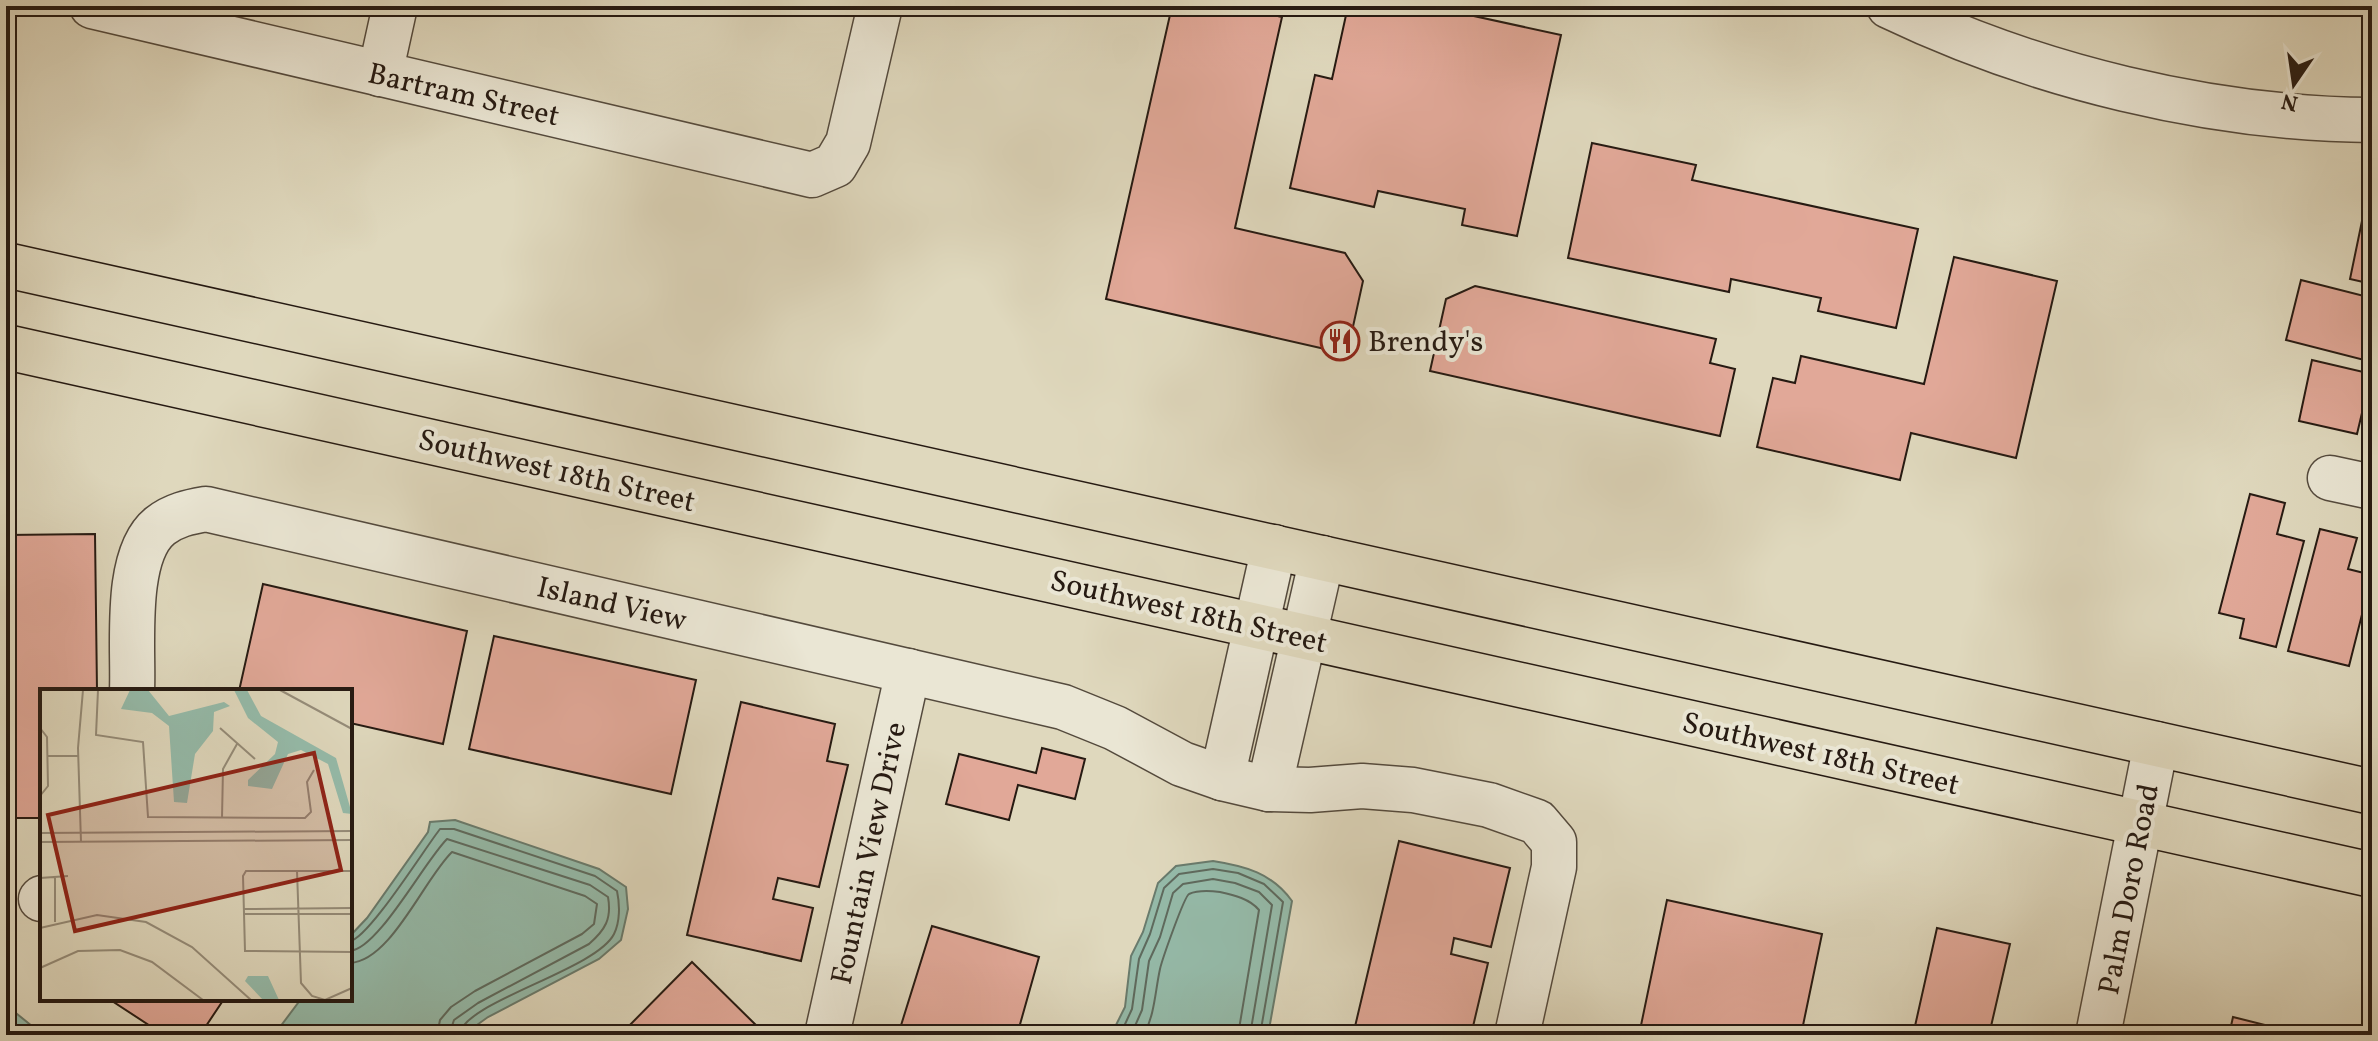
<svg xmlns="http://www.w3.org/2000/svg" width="2378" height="1041" viewBox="0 0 2378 1041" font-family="Vollkorn,serif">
<rect width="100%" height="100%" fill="#dfd8bd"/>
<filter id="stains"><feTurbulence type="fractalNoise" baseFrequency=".0025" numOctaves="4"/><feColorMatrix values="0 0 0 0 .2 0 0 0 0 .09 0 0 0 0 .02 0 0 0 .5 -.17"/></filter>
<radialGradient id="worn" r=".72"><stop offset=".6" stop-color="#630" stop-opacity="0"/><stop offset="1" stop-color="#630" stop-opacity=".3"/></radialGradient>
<g fill="#95bbaa" stroke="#697b6d" stroke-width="2">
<path d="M455,820L599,869L626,887L628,909L621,940L599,959L488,1017L463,1035H274L301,999H350V936L367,918L428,832L430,822Z"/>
<path d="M1213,861C1245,866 1272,873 1292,901L1268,1035H1111L1125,1007L1131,956L1143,932L1158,883L1176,866Z"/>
<path d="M6,1005L43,1035H6Z"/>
</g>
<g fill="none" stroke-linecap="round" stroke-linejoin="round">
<g stroke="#5e6a5e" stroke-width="2">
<path d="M350,941C368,939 425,848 440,829H454L595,876L617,891C620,905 620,922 614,934C596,970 463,1002 459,1035"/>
<path d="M350,951C378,949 424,862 447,839L590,885L608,897C612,919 605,930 589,944L478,1003L454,1020L449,1035"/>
<path d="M350,963C391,961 424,879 452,852L585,896L597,904L594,924L582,934L475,991L451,1007L440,1020L437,1035"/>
<path d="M1120,1035L1132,1009L1139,959L1150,934L1164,888L1179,874L1213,869L1238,873L1264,884L1283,902L1260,1035"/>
<path d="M1131,1035L1142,1010L1149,961L1160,937L1173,893L1183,884L1213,879L1235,883L1259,892L1272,905L1250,1035"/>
<path d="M1144,1035C1155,1013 1155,992 1160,969C1162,960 1184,897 1189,894C1198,890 1212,891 1220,892C1234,895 1250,899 1259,910L1238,1035"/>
</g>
</g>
<g fill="#e1a898" stroke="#261a12" stroke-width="2">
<path d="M1172,6H1233L1282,17L1235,228L1345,253L1363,281L1347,354L1106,299Z"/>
<path d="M1348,6H1428L1561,35L1517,236L1462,225L1465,209L1378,191L1374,207L1290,188L1315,75L1332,79Z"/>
<path d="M2324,6H2372L2370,14Z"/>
<path d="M1592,143L1696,165L1692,180L1918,229L1896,328L1818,311L1821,298L1731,279L1729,292L1568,258Z"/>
<path d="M2362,221L2372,223V284L2350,279Z"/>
<path d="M1954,257L2057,281L2016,458L1911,433L1900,480L1757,447L1773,378L1795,383L1801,356L1924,384Z"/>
<path d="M2301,280L2372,298V362L2286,340Z"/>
<path d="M1475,286L1716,339L1710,363L1735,369L1720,436L1430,371L1446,299Z"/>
<path d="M2312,360L2372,374V415L2362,413L2357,434L2299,421Z"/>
<path d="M2250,494L2285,503L2277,534L2304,541L2276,647L2240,638L2244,619L2219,613Z"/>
<path d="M2320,529L2357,538L2348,569L2372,575L2349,666L2288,651Z"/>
<path d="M95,534L97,691H42V818H6V535Z"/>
<path d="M263,584L467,631L443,744L350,723V691H239Z"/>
<path d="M494,636L696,680L671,794L469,749Z"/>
<path d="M741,702L835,724L827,761L848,765L819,887L778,878L773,899L813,908L801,961L687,935Z"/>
<path d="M1042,748L1085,759L1075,799L1018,785L1009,820L946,804L959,754L1036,773Z"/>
<path d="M1399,841L1510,868L1491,947L1454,938L1451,954L1488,963L1471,1035H1353Z"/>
<path d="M1667,900L1822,934L1801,1035H1639Z"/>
<path d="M932,926L1039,957L1017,1035H898Z"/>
<path d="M1937,928L2010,944L1989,1035H1913Z"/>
<path d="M692,962L766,1035H620Z"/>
<path d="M109,999H224L200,1035H164Z"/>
<path d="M2233,1017L2305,1035H2229Z"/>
</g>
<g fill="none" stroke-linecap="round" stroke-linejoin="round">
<defs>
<g id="minor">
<path d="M92,6L812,175L835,165L848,143L880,6"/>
<path d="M1889,6C2035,76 2210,119 2372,120"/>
<path d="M380,74L395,6"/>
<path d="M2330,478L2372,487"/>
<path d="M132,691C134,649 123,556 160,526C174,515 189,512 206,509L1063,707L1115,728L1182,764L1222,778L1269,789L1310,790L1362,786L1413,790L1489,805L1537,822L1554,842V867L1517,1035"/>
<path d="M1222,778L1274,547"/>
<path d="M1269,789L1322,558"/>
<path d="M41,899L42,898"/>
<path d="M827,1035L908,671"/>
<path d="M2098,1035L2156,744"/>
</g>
<g id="major">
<path d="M6,265L2372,792"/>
<path d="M6,347L2372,875"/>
</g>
</defs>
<use href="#minor" stroke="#544a3d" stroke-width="47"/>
<use href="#major" stroke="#261a12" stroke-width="47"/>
<use href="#minor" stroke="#eae6d4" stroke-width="44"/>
<use href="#major" stroke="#dfd8bd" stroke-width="44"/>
</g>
<defs>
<symbol id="restaurant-ring" viewBox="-11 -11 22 22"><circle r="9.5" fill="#eae6d4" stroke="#8f2418" stroke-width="1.5"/><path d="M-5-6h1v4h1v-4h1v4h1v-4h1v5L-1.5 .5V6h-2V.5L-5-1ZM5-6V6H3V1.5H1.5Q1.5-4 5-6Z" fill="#8f2418"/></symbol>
</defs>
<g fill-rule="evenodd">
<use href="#restaurant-ring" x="1318" y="319" width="44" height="44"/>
</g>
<g text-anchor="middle" stroke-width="8" stroke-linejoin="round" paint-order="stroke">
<g font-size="30" fill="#261a12" stroke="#eae6d4">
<text transform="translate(464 94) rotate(13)" y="10">Bartram Street</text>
<text transform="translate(557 470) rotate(13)" y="10">Southwest 18th Street</text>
<text transform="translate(612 603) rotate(13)" y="10">Island View</text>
<text transform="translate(1189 611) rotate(13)" y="10">Southwest 18th Street</text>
<text transform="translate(1821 753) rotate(13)" y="10">Southwest 18th Street</text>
<text transform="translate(868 853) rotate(-78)" y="10">Fountain View Drive</text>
<text transform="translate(2128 889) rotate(-79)" y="10">Palm Doro Road</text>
</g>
<g font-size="30" fill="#261a12" stroke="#eae6d4" text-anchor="start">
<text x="1368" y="351">Brendy's</text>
</g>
</g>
<g transform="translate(40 689)">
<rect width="312" height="312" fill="#dfd8bd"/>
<path d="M90,1H108L129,27L184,13L190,17L174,23L173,42L155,65L147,114L134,113L129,37L112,24L81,20ZM194,1H207L221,27L296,69L312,125L303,124L288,75L261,61L248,65L232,100L208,97V91L235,65L238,53L208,29ZM208,287H228L239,311H223L205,292Z" fill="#95bbaa"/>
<path fill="none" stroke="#958c79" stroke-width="2" d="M58,1L56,46L103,53L108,128L265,129L271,123L267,93L274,81M240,1L312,40M0,39L7,48L8,97L0,107M180,39L215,70M8,67H39M182,129L183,80L197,55M0,144L312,142M0,153L312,151M41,153L38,59L43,1M257,182L261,294L272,307L285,311L312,299M312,182H206L203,187L205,262L312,263M0,189L28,187M15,189V233M203,220L312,219M203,225H312M0,239L57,226L106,233L152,258L211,311M0,279L38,262L80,261L112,273L163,311M46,311H76"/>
<path fill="#8f2418" fill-opacity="0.15" stroke="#8f2418" stroke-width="4" d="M274,64L301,181L35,242L8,126Z"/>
<rect width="312" height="312" fill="none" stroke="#261a12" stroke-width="4"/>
</g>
<rect width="2378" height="1041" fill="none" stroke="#dfd8bd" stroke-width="32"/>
<rect x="8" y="8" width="2362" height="1025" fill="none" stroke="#261a12" stroke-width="4"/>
<rect x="16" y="16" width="2346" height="1009" fill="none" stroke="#261a12" stroke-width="2"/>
<g transform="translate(2294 84) rotate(193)" stroke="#eae6d4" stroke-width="6" paint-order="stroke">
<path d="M0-6L14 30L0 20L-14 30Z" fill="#261a12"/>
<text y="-12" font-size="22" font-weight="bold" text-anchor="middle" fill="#261a12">N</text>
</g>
<rect width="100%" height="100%" filter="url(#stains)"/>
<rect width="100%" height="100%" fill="url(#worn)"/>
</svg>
